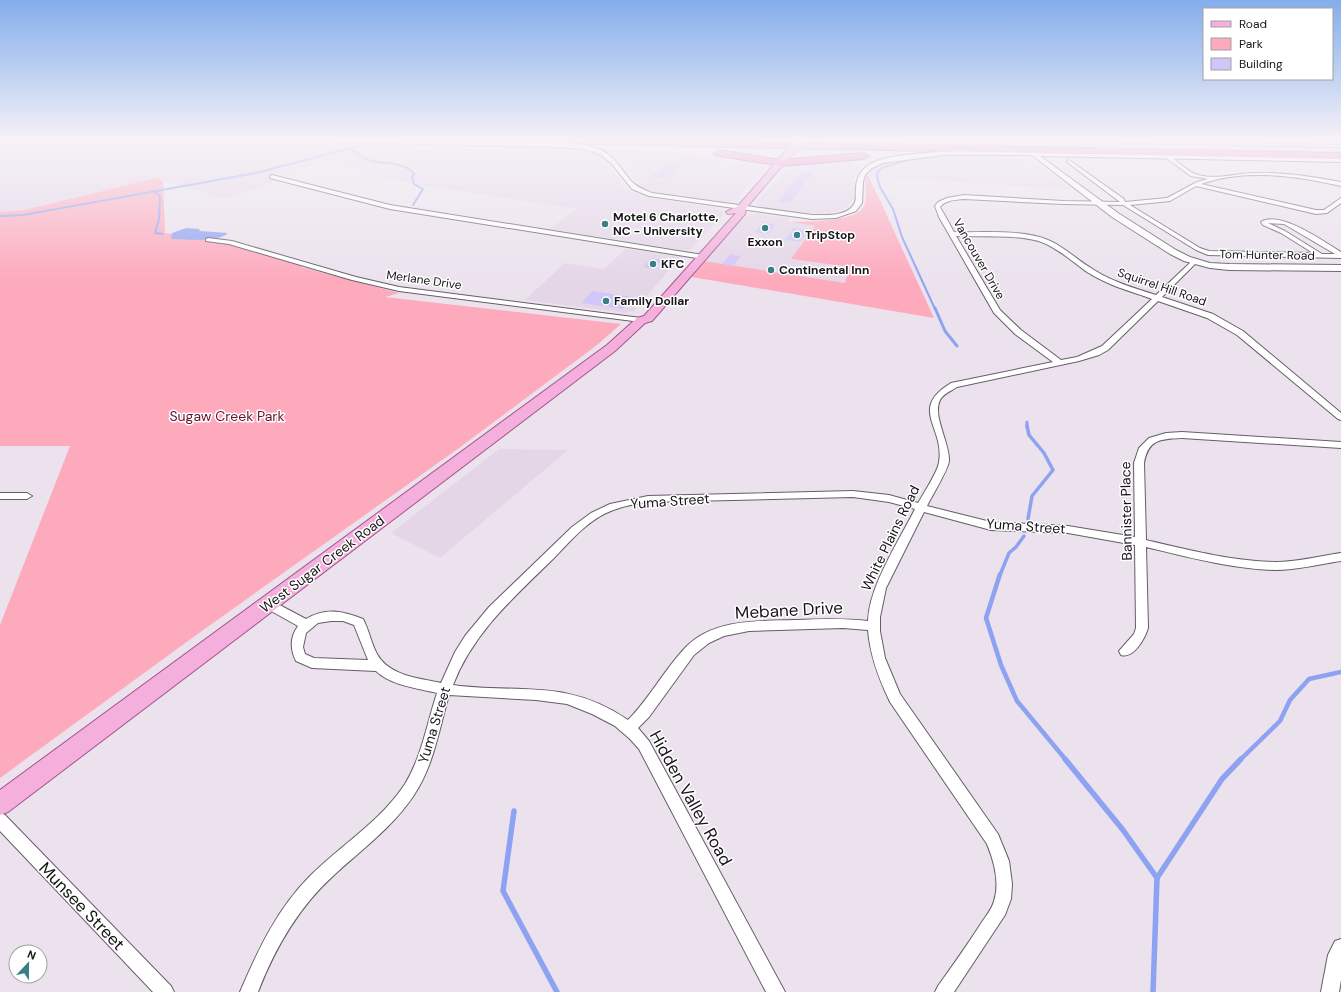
<svg xmlns="http://www.w3.org/2000/svg" width="1341" height="992" viewBox="0 0 1341 992" font-family="'DM Sans',sans-serif">
<rect width="100%" height="100%" fill="#ebe2ed"/>
<g fill="#e4d6e7">
<path d="M0,140H213L567,147L583,150L602,157L622,185L632,192L652,198L717,208L725,213L691,249L683,250L550,229L576,209L409,183L321,162L278,176L274,182L223,199L159,179L0,241Z"/>
<path d="M593,147L669,151L764,167L734,201L719,202L666,195L648,190L639,185L616,156L607,151Z"/>
<path d="M956,155L1006,156L1037,163L1070,189L866,176L873,169L894,161Z"/>
<path d="M844,160L861,167L858,170L853,180V200L848,206L842,210L821,213H807L758,206L755,203L790,166Z"/>
<path d="M759,214L790,218L788,222L815,226L791,259L850,267L845,283L704,261L743,216Z"/>
<path d="M626,249L680,257L634,311L626,313L525,300L565,263L604,269Z"/>
<path d="M499,449L568,450L440,558L391,533Z"/>
</g>
<g fill="#fdaabd">
<path d="M1213,140H1341V143L1215,141Z"/>
<path d="M866,176H868L877,194L934,318L692,277L704,261L845,283L850,267L791,259L815,226L790,222C807,221 859,223 865,204C868,195 864,185 866,176Z"/>
<path d="M156,178L163,181L165,233L224,239L309,263L301,267L399,293L385,297L621,324L597,345L459,448L199,633L0,778V625L70,446H0V212L25,210Z"/>
</g>
<path fill="#8ea2f2" d="M186,228L199,229L200,231L228,233C217,243 186,239 171,239L172,233Z"/>
<g fill="none" stroke-linecap="round" stroke-linejoin="round">
<g stroke="#8ea2f2" stroke-width="2">
<path d="M349,149C357,152 363,159 372,161C384,164 406,162 414,174L412,177L414,184L423,189L413,205"/>
<path d="M907,160L882,168L877,173V177L880,187L893,209L902,237L935,309"/>
<path d="M154,192L160,196L159,219L155,233L163,234"/>
<path d="M0,216L23,215L256,173L366,144"/>
</g>
<g stroke="#8ea2f2" stroke-width="3">
<path d="M935,308L945,331L957,346"/>
<path d="M1027,427V422"/>
</g>
<g stroke="#8ea2f2" stroke-width="3.5">
<path d="M1027,426L1029,435L1044,453L1053,470L1032,496L1028,519"/>
<path d="M1000,575L1009,553L1016,547L1024,536"/>
</g>
<g stroke="#8ea2f2" stroke-width="4.5">
<path d="M1000,574L986,618L1001,665L1017,701L1066,760"/>
<path d="M1240,760L1280,721L1290,700L1309,679L1341,672"/>
</g>
<g stroke="#8ea2f2" stroke-width="5.5">
<path d="M1065,759L1123,830L1157,878"/>
<path d="M514,811L503,891L557,992"/>
<path d="M1153,992L1157,878L1222,779L1241,759"/>
</g>
</g>
<g fill="#d1c6f8">
<path d="M670,162L683,163L665,178L650,177Z"/>
<path d="M802,172L812,173L790,203L778,201Z"/>
<path d="M763,222L775,224L768,234L755,232Z"/>
<path d="M793,228L809,230L800,242L785,240Z"/>
<path d="M730,254L741,256L733,266L722,264Z"/>
<path d="M652,258L663,260L654,269L643,267Z"/>
<path d="M592,291L632,297L623,309L582,303Z"/>
</g>
<g fill="none" stroke-linecap="round" stroke-linejoin="round">
<defs>
<g id="minor">
<path d="M1041,140L1341,145V147L1043,141Z"/>
<path d="M1166,156H1170C1177,161 1186,170 1195,174C1214,181 1236,173 1255,173C1284,172 1313,177 1341,182V186C1297,176 1244,168 1201,184L1316,210H1324L1341,198V203L1327,213L1316,214L1196,186L1170,201L1130,205L1200,248L1209,251L1313,253L1281,233L1263,225L1261,222C1280,210 1324,242 1341,252V258L1208,255L1196,250L1123,205L1063,204L964,199C955,200 945,200 940,207L954,232C982,233 1021,229 1048,240C1065,247 1078,261 1094,270C1113,282 1134,288 1156,295L1192,261H1196V263L1162,297L1213,314L1243,331L1341,413V420L1338,419L1237,335L1207,318L1158,301L1108,350L1099,355L1079,361L957,387C951,391 943,394 940,400C932,416 950,443 949,461C948,470 932,496 927,506L991,522L1068,526L1135,537L1134,463L1139,448L1149,438L1166,433L1182,432L1341,442V448L1182,438C1161,439 1148,439 1144,463L1146,540C1188,550 1231,561 1275,562C1297,562 1319,556 1341,553V561C1319,564 1297,570 1275,570C1231,569 1188,557 1146,547L1148,628C1145,638 1134,659 1121,655L1119,651L1134,634L1136,628L1135,545L1068,533L991,530L924,512L886,588L880,617V631L885,658L900,694L998,834L1009,861L1012,884L1011,899L1005,915L954,992H935L938,986C953,965 968,944 982,922C986,916 992,909 994,901C1000,883 994,861 987,844L890,702C879,679 870,656 868,630L843,628L749,631L724,636L709,643L694,655L649,717L638,728L649,741L785,992H766L639,749L630,739L615,726L592,714L567,704L536,700L449,695C439,729 434,765 414,795C393,827 361,850 333,876C298,908 275,948 258,992H240C258,950 277,909 310,876C341,845 381,821 405,784C422,756 427,723 437,693C417,688 392,686 376,671L312,668L296,661C290,649 290,637 298,626L264,607L262,604L264,601L268,600L272,601L306,619C326,607 343,611 363,619C369,630 371,643 377,654C389,676 419,678 441,683L455,652L465,636L489,607L572,527L591,513L610,504L648,496L853,491L889,495L918,503C924,493 938,471 939,462C945,427 908,409 951,383L1053,362L1015,334L994,313L939,217L935,206L938,202L947,198L964,195L1063,201L1120,202L1067,162L1069,160L1124,199L1125,202L1167,198L1197,182L1208,179L1191,176L1166,158ZM1268,223L1284,224L1335,254H1322L1285,231ZM956,236C981,237 1021,234 1044,243C1060,250 1073,262 1087,272C1107,285 1130,291 1152,299L1102,346L1077,357L1061,360L1021,330L1000,310ZM853,497L889,502L915,509C899,541 869,586 868,621C844,618 820,619 795,620C758,621 712,619 685,648C664,670 650,698 628,720C567,678 519,694 453,685C473,633 513,598 552,560C568,544 583,525 604,514C618,507 633,504 648,502ZM331,621H343L354,625L368,660L314,658L305,654L303,647L306,633L318,623Z"/>
<path d="M272,175L390,205L703,255L706,257L703,259L390,209L270,178V176Z"/>
<path d="M208,238L232,241L356,277L399,287L641,318L645,320L641,322L399,291L352,280L229,244L206,241V239Z"/>
<path d="M0,493H27L32,496L27,499H0Z"/>
<path d="M0,813L5,815L171,986L174,992H153L0,831Z"/>
<path d="M1341,939V980L1339,992H1321L1328,955L1335,941Z"/>
</g>
<path id="tertiary" d="M329,140C388,137 447,141 506,142C534,143 573,139 599,149C615,156 621,169 631,181C637,187 645,190 652,193L812,215C824,215 847,217 854,204C857,200 855,192 856,187C858,164 878,159 898,156C959,147 1020,152 1082,153C1168,155 1255,157 1341,158V162L1040,156L1118,213L1176,250L1190,257L1210,263L1229,264L1341,265V271L1229,270L1210,268L1184,261L1170,254L1112,217L1032,155H943L883,163L872,168L865,175L863,182L862,203L856,211L836,218L812,219L649,196L632,189L612,164L601,155L584,149L558,147L332,142Z"/>
<path id="primary" d="M787,150H790L794,152L746,208L745,214L652,321L645,323L615,351L8,812L0,815V790L607,345L637,318L644,316L736,213L728,214L726,212L738,206Z"/>
<g id="motorway">
<path d="M537,140H665L1341,153V159L541,143Z"/>
<path d="M718,150L781,160L864,153L869,156L864,159L781,166L715,155L714,153Z"/>
</g>
</defs>
<use href="#minor" stroke="#655e67" stroke-width="2"/>
<use href="#tertiary" stroke="#655e67" stroke-width="2"/>
<use href="#primary" stroke="#a3568a" stroke-width="2"/>
<use href="#motorway" stroke="#a3568a" stroke-width="2"/>
<use href="#minor" fill="#fff" fill-rule="evenodd"/>
<use href="#tertiary" fill="#fff" fill-rule="evenodd"/>
<use href="#primary" fill="#f5afdd" fill-rule="evenodd"/>
<use href="#motorway" fill="#ee79c7" fill-rule="evenodd"/>
<defs>
<path id="primary-bridge" d="M790,152L802,140"/>
</defs>
<use href="#primary-bridge" stroke="#a3568a" stroke-width="9" stroke-linecap="butt"/>
<use href="#primary-bridge" stroke="#f5afdd" stroke-width="8"/>
</g>
<linearGradient id="sky" x2="0" y2="1"><stop stop-color="#84adec"/><stop offset="0.5" stop-color="#f6f2f7"/><stop offset="1" stop-color="#f6f2f7" stop-opacity="0"/></linearGradient>
<rect width="1341" height="279" fill="url(#sky)"/>
<g fill="#388087" stroke="#fff" stroke-width="1.5">
<circle cx="605" cy="224" r="4"/>
<circle cx="765" cy="228" r="4"/>
<circle cx="797" cy="235" r="4"/>
<circle cx="653" cy="264" r="4"/>
<circle cx="771" cy="270" r="4"/>
<circle cx="606" cy="301" r="4"/>
</g>
<g text-anchor="middle" stroke-width="3" stroke-linejoin="round" paint-order="stroke">
<g font-size="12" font-weight="bold" fill="#171418" stroke="#fff" text-anchor="start">
<text x="613" y="221">Motel 6 Charlotte,<tspan x="613" dy="14">NC - University</tspan></text>
<text x="805" y="239">TripStop</text>
<text x="765" y="246" text-anchor="middle">Exxon</text>
<text x="661" y="268">KFC</text>
<text x="779" y="274">Continental Inn</text>
<text x="614" y="305">Family Dollar</text>
</g>
<g font-size="12" fill="#171418" stroke="#fff">
<text transform="translate(1267 255) rotate(1)" y="4">Tom Hunter Road</text>
<text transform="translate(979 259) rotate(60)" y="4">Vancouver Drive</text>
<text transform="translate(424 280) rotate(8)" y="4">Merlane Drive</text>
<text transform="translate(1162 287) rotate(19)" y="4">Squirrel Hill Road</text>
</g>
<g font-size="14" fill="#661231" stroke="#fff">
<text x="227" y="421">Sugaw Creek Park</text>
</g>
<g font-size="14" fill="#171418" stroke="#fff">
<text transform="translate(670 501) rotate(-4)" y="5">Yuma Street</text>
<text transform="translate(1126 511) rotate(-91)" y="5">Bannister Place</text>
<text transform="translate(1026 526) rotate(4)" y="5">Yuma Street</text>
<text transform="translate(890 538) rotate(-64)" y="5">White Plains Road</text>
<text transform="translate(322 564) rotate(-37)" y="5">West Sugar Creek Road</text>
<text transform="translate(434 725) rotate(-73)" y="5">Yuma Street</text>
</g>
<g font-size="17" fill="#171418" stroke="#fff">
<text transform="translate(789 610) rotate(-3)" y="6">Mebane Drive</text>
<text transform="translate(691 798) rotate(61)" y="6">Hidden Valley Road</text>
<text transform="translate(82 906) rotate(46)" y="6">Munsee Street</text>
</g>
</g>
<rect x="1203" y="8" width="130" height="72" fill="#ffffff" stroke="#a2a1a3"/>
<rect x="1211" y="21" width="20" height="6" fill="#f5afdd" stroke="#a2a1a3"/>
<text x="1239" y="28" font-size="12" fill="#171418">Road</text>
<rect x="1211" y="38" width="20" height="12" fill="#fdaabd" stroke="#a2a1a3"/>
<text x="1239" y="48" font-size="12" fill="#171418">Park</text>
<rect x="1211" y="58" width="20" height="12" fill="#d1c6f8" stroke="#a2a1a3"/>
<text x="1239" y="68" font-size="12" fill="#171418">Building</text>
<g transform="translate(28 964) rotate(22)"><circle r="19" fill="#ffffff" stroke="#a2a1a3"/>
<path d="M0-3L7 15L0 10L-7 15Z" fill="#388087"/>
<text y="-6" font-size="11" font-weight="bold" text-anchor="middle" fill="#171418">N</text>
</g>
</svg>
